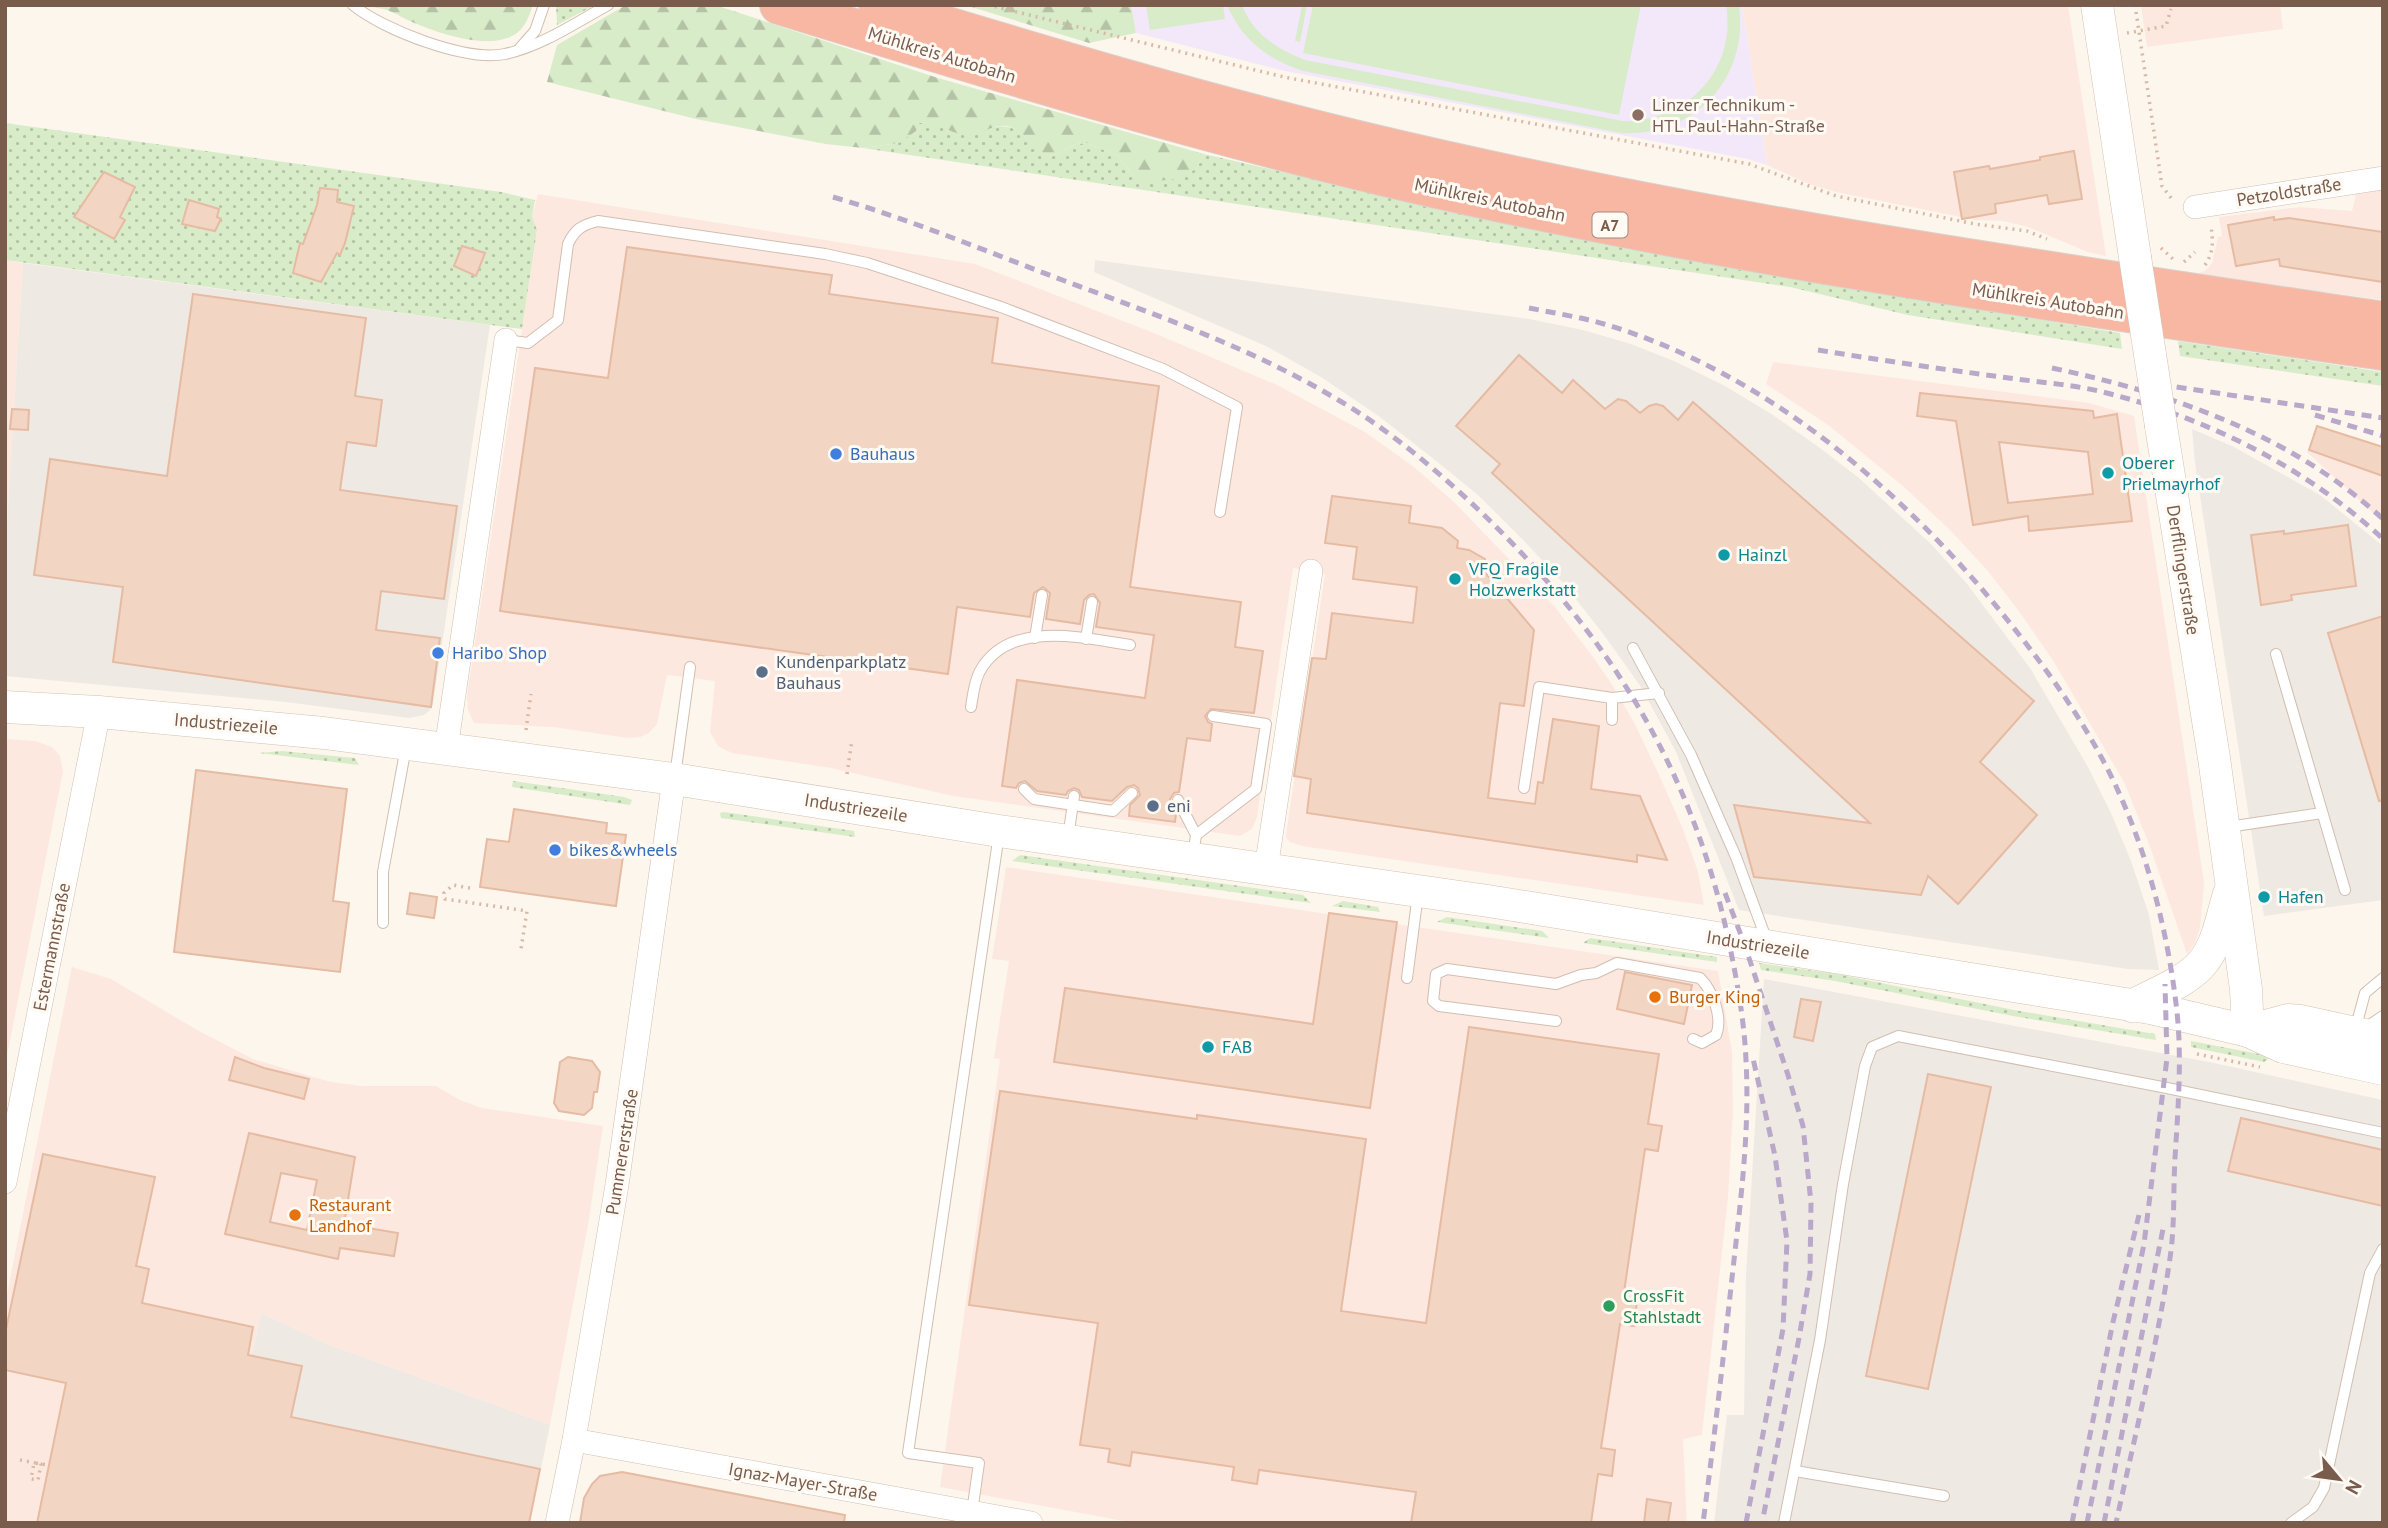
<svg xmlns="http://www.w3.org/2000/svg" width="2388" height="1528" viewBox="0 0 2388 1528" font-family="'PT Sans',sans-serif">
<defs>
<pattern id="green-dots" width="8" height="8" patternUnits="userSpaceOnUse" patternTransform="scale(1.75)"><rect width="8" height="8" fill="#d8ecc9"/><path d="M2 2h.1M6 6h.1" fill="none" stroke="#b4c2a5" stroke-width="1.8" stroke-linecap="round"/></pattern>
<pattern id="forest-firs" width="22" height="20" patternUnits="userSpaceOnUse" patternTransform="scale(1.75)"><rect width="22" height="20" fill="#d8ecc9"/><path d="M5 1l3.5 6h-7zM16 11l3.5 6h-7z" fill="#b4c2a5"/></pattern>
</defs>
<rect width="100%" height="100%" fill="#fdf6ec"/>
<g fill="#fde8e0">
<path d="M1742,5H2068L2106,256L2088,252L2028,227L2003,221L1976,220L1836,192L1809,184L1767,165Z"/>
<path d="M2141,5H2280L2283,29L2147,47Z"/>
<path d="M2383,188V300L2196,275L2206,270L2212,263L2218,237L2222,236L2219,217L2300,207L2352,211L2357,191Z"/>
<path d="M538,194L975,264L1154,333L1277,385L1365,432L1414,467L1455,503L1555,607L1593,657L1611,683L1635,724L1660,777L1683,829L1698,872L1704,905L1302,846L1290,842L1286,837L1287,828L1325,574L1293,568L1257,817L1252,829L1240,836L953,796L831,768L732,753L718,746L710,732L715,681L667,675L657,724L649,733L640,737L628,738L553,727L474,723L468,710L467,696L537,230L532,217Z"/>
<path d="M5,260L23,263L5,555Z"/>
<path d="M1773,362L2089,403L2134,416L2204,883L2200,928L2195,943L2187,954L2149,844L2124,782L2054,662L2021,614L1988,571L1950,530L1903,486L1828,425L1766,384Z"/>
<path d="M2318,427L2383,455V522L2307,452Z"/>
<path d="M5,739L35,741L52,747L60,756L63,771L5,1066Z"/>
<path d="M1006,867L1718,971L1732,1052L1733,1111L1728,1197L1702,1435L1683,1439L1687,1523H1134L940,1487L1000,1059L994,1058L1009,961L992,959Z"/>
<path d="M72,967L111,979L199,1031L253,1059L310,1076L331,1082L362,1086H436L460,1100L482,1108L603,1126L588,1225L550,1425L327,1344L261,1313L217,1523H5V1304Z"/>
</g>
<g fill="#efe9e4">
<path d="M1095,260L1529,319L1583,330L1631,344L1674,361L1725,386L1773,415L1820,448L1859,478L1932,545L1967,584L2030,668L2088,767L2111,813L2131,861L2149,915L2159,970L2127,969L1739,910L1676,752L1641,687L1604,635L1564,584L1527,544L1478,495L1435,460L1380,417L1321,377L1268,347L1094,272Z"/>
<path d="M23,263L490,325L433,704L430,710L424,715L409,718L286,702L5,676V555Z"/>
<path d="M2192,429L2234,447L2320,495L2383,546V900L2264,916L2195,463Z"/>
<path d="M1764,979L2214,1063L2383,1100V1523H1714L1727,1415H1744L1746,1274Z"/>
<path d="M261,1313L327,1344L550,1425L530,1523H217Z"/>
</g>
<path fill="#f3e8fa" d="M1131,5H1742L1767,165L1748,159L1285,71L1136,33Z"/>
<g fill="url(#green-dots)">
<path d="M556,5H595L557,25Z"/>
<path d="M928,122C945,127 959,134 976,132C988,131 996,124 1008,127C1027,130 1028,150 1053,156L1076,144L1087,143L1116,155L1135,177L1196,169L1204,154L1436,207L1826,284L2120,333L2122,349L1908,315L1790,287L863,148L899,143L918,123Z"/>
<path d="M5,123L501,192L535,200L532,217L537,230L522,329L5,260Z"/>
<path d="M2178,341L2383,372V386L2180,356Z"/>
<path d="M282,751L355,758L359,765L259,753Z"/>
<path d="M513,781L624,797L632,800L630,805L512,787Z"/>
<path d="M724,812L854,831L855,837L721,818L720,813Z"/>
<path d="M1020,855L1303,895L1311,903L1012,861Z"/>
<path d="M1343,901L1378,907L1380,912L1332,906Z"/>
<path d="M1447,917L1542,931L1549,938L1437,922Z"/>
<path d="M1590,938L1717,957V962L1583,943Z"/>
<path d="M1759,963L1837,974L2014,1010L2155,1034L2156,1040L2013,1016L1835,981L1761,970Z"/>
<path d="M2191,1041L2264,1055L2268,1059L2264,1062L2191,1047Z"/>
</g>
<g fill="url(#forest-firs)">
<path d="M366,5H533C529,16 526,26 517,33C491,52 438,33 412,22C404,19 396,13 387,10C381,8 373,8 366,5Z"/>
<path d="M626,5H715L938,78L1204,154L1196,169L1178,179L1143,182L1135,177L1116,155L1087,143L1076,144L1053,156C1028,150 1031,137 1013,128C995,120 983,136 965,135C948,133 936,120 918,123L916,131L899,143L863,148L826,144L696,119L547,82L557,45Z"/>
<path d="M965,5H1131L1136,33L1089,43Z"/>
</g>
<g fill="#d8ecc9">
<path d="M1146,5H1223L1225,19L1150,30Z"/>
<path d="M1227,5H1242C1253,34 1277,49 1305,60L1623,121C1687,122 1737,69 1726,5H1739C1749,79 1694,137 1621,133L1303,71C1267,59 1242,40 1227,5Z"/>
<path d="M1302,5H1307L1300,42L1295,41Z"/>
<path d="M1313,5H1641L1619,115L1303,53Z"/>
</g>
<g fill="#f3d5c3" stroke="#e6bba3" stroke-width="2" fill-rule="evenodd">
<path d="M2074,151L2082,199L2049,204L2047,195L1995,204L1996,213L1962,219L1954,172L1989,166L1990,169L2040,160V157Z"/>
<path d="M104,172L135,187L120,217L125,220L114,239L74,217Z"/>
<path d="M320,188L338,190L337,202L354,206L345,243L340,255L337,253L321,282L293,273L300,243L303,244L317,205Z"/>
<path d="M189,200L219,209L217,217L221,219L215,231L182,224Z"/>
<path d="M2274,217V220L2289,218L2383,232V282L2280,266L2279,259L2236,266L2228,225Z"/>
<path d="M462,246L485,253L476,276L454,266Z"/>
<path d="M627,247L832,275L829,294L998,318L992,363L1159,386L1130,587L1241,602L1235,647L1263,651L1254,713L1211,709L1205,716L1208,722L1212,724L1210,741L1187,738L1179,792L1174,793L1170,799L1176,814L1175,822L1129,816L1130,805L1140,795L1138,788L1134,785L1127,787L1112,801L1082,797L1079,790L1074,788L1068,791L1066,795L1037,791L1025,781L1019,783L1016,788L1002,786L1017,680L1145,698L1154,635L1096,627L1100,603L1094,594L1089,595L1084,600L1080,624L1046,619L1050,593L1043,587L1034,593L1030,617L957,607L948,674L500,611L535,368L608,378Z"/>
<path d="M193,294L366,318L355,396L382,400L376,446L347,442L340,490L457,506L444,599L381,591L376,630L440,638L431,707L113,662L123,587L34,575L50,459L167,476Z"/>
<path d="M1519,355L1562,393L1573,380L1605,409L1618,399L1626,401L1640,413L1649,406L1656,404L1663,406L1678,420L1693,402L2034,701L1980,762L2037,815L1958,904L1928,876L1921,895L1754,877L1734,805L1870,823L1492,473L1500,464L1456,426Z"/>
<path d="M1920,393L2093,411L2094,418L2117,414L2132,521L2029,531L2028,516L1973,525L1956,421L1917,416ZM1999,442L2088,452L2093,494L2008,503Z"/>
<path d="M12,409L29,410L28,430L10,429Z"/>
<path d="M2317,426L2383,447V476L2309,450Z"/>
<path d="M1332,496L1411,506L1409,523L1442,528L1458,541L1457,548L1469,550L1485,559L1483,570L1534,630L1524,706L1500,703L1488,798L1535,804L1538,782L1543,783L1553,719L1599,726L1591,789L1640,796L1667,860L1637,855V862L1307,813L1311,779L1294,776L1312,658L1326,659L1332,613L1413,623L1417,587L1353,579L1357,547L1325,543Z"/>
<path d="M2348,525L2356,586L2291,595L2292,600L2261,605L2251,535L2284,531V534Z"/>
<path d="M2383,616V800L2379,801L2328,633Z"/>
<path d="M196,770L347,789L333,901L349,903L340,972L174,952Z"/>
<path d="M514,809L607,823L606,833L626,835L616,906L480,887L487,839L509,842Z"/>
<path d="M410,893L437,897L434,918L407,914Z"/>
<path d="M1329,913L1397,922L1370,1108L1054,1062L1065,988L1313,1024Z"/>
<path d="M1625,972L1692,985L1684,1024L1617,1009Z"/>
<path d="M1801,999L1821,1002L1813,1041L1794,1037Z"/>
<path d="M1469,1027L1659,1054L1648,1124L1662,1126L1658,1151L1645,1149L1623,1299L1637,1301L1634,1326L1620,1324L1601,1448L1615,1450L1612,1476L1598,1474L1591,1523H1411L1416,1492L1259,1470L1257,1484L1232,1480L1234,1467L1132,1452L1130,1466L1108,1462L1110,1449L1080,1445L1098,1323L969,1305L1000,1091L1197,1119V1115L1366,1139L1341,1311L1426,1323Z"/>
<path d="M235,1057L264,1068L309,1079L304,1099L229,1080Z"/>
<path d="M568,1057L592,1061L600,1072L597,1092H594L592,1108L584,1115L559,1111L554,1103L560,1062Z"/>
<path d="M1928,1074L1991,1087L1928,1389L1866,1376Z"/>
<path d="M2241,1118L2383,1150V1206L2228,1171Z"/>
<path d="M249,1133L355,1157L344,1224L398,1233L394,1256L340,1248L338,1259L225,1234ZM281,1173L317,1180L307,1230L270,1222Z"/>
<path d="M43,1154L155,1177L136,1266L149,1269L142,1303L253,1327L248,1355L302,1366L291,1417L540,1469L529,1523H37L66,1383L5,1370V1334Z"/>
<path d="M622,1472L845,1515L844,1523H580L584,1498L592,1484L600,1476Z"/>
<path d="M1647,1499L1671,1503L1668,1523H1644Z"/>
</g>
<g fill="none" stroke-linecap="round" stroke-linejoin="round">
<defs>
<g id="lane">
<path d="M353,5C383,30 467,62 505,54C542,46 575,23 608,5"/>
<path d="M520,48L535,31L544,5"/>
<path d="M506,340L528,343L558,320L568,244C575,229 582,225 598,221L825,254L867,263L1001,307L1163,369L1237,407L1220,512"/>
<path d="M1035,638L1042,595"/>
<path d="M1086,639L1092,602"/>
<path d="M1633,648L1691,755L1736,857L1767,941"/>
<path d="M2276,654L2345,890"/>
<path d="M1612,698V720"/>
<path d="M971,707C973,695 974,682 980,671C1009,619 1083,638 1130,645"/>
<path d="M675,776L690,667"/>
<path d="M1524,788L1539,687L1612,698L1659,693"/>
<path d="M1024,789L1034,799L1113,811L1132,793"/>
<path d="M1178,800L1196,835L1195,842"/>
<path d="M2228,827L2322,813"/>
<path d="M1196,835L1256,789L1266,724L1213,716"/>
<path d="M1068,838L1074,796"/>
<path d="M383,923V872L406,747"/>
<path d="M1407,978L1418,894"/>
<path d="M1556,1021L1439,1006L1433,1001L1436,974L1447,969L1556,984L1581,975L1596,973L1617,963L1700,978C1713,991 1723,1018 1716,1035L1702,1043L1693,1039"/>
<path d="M2365,1028L2383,1016"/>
<path d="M2355,1030L2365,993L2383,978"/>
<path d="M1795,1471L1944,1496"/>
<path d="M972,1512L979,1463L908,1453L999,834"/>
<path d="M1784,1523L1820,1340L1843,1184L1865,1066L1872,1047L1898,1036L2162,1087L2383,1133"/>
<path d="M2291,1523L2313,1507L2324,1488L2370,1273L2383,1249"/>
</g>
<g id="street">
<path d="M2195,207L2383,178"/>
<path d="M446,749L506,340"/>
<path d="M1266,869L1311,571"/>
<path d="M5,1182L99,712"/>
<path d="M574,1440L1031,1523"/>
<path d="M557,1523L574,1440L617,1185L674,779"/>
</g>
<g id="secondary">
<path d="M2097,5L2135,257"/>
<path d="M2161,426L2214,758L2246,989L2248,1031"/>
<path d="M5,707L99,712L324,733L674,779L999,831L1488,901L2150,1008L2248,1031L2283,1047L2383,1069"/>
<path d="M2132,1006C2153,994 2189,981 2203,962C2218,944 2222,916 2229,894"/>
<path d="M2248,1031L2288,1020L2300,1021L2383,1039"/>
</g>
<g id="highway">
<path d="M779,5C990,70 1200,134 1415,184C1734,257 2059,303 2383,351"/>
<path d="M878,5C1039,54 1199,102 1362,141C1699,222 2041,270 2383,321"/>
</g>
</defs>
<use href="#lane" stroke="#d1beb0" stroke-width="12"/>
<use href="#street" stroke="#d1beb0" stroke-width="24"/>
<use href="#secondary" stroke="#d6c0b0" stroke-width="33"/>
<use href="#highway" stroke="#dad1cd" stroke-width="40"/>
<g stroke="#d9b8a5" stroke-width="3.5" stroke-dasharray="2 5" stroke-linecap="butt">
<path d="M988,5L1284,77L1749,164L1836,196L1975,224L2027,231L2047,239"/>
<path d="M2135,5L2162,186L2174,202"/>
<path d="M2127,33L2166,26L2171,9"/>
<path d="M2161,248L2173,259"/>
<path d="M2184,262L2195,252"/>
<path d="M2205,265C2214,252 2213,240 2211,226"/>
<path d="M526,730L531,694"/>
<path d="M847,774L852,740"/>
<path d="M470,888L453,885L444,893L445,899L527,911L521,949"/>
<path d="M2197,1054L2260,1067"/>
<path d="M20,1460L41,1464L38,1480L31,1479L34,1463L49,1465"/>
</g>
<use href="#lane" stroke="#fff" stroke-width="10"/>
<use href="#street" stroke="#fff" stroke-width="23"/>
<use href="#secondary" stroke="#fff" stroke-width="32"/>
<use href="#highway" stroke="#f7b7a3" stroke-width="38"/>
<g stroke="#b9a8c9" stroke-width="5" stroke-dasharray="10 7" stroke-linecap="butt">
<path d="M833,197C912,220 988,252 1065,281C1159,316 1254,349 1340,401C1392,432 1440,473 1483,514C1607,634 1689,764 1727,933C1736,975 1744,1017 1746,1060C1750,1133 1740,1205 1732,1278C1723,1360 1714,1441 1703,1523"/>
<path d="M1529,308C1554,313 1580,317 1604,324C1767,372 1910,496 2013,627C2052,676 2087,726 2114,782C2148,854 2168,932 2177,1012C2182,1060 2178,1109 2175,1158C2173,1191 2175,1225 2170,1258C2157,1347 2135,1435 2116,1523"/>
<path d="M1818,350C1879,360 1941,369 2002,377C2035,382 2070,384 2103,392C2207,418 2304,466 2383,539"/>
<path d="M2052,368C2173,394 2290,434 2383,519"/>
<path d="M2143,382L2383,418"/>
<path d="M2315,415L2383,436"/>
<path d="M1725,893L1744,943L1788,1075L1803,1126L1811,1203L1810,1274L1799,1338L1762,1523"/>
<path d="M1746,1523L1783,1329L1787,1241L1775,1156L1752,1054"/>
<path d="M2072,1523L2113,1322L2139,1215"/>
<path d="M2087,1523L2144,1244L2167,1058L2165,984"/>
<path d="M2104,1523L2164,1224"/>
</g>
<defs>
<path id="secondary-bridge" d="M2135,257L2161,426"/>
</defs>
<use href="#secondary-bridge" stroke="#d6c0b0" stroke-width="33" stroke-linecap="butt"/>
<use href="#secondary-bridge" stroke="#fff" stroke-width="32"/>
</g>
<circle fill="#8d6e63" stroke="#fffaf3" stroke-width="2.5" cx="1638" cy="115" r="7"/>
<g fill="#3f7fe0" stroke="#fffaf3" stroke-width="2.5">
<circle cx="836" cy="454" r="7"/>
<circle cx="438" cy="653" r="7"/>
<circle cx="555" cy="850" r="7"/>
</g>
<g fill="#0f9aa8" stroke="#fffaf3" stroke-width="2.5">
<circle cx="2108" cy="473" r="7"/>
<circle cx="1724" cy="555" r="7"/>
<circle cx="1455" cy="579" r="7"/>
<circle cx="2264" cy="897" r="7"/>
<circle cx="1208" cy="1047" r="7"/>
</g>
<g fill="#5c6f8a" stroke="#fffaf3" stroke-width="2.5">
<circle cx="762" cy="672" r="7"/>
<circle cx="1153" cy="806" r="7"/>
</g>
<g fill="#e8710a" stroke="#fffaf3" stroke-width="2.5">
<circle cx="1655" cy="997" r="7"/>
<circle cx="295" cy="1215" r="7"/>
</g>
<circle fill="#2e9e5b" stroke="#fffaf3" stroke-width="2.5" cx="1609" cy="1306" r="7"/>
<g text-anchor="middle" stroke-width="6" stroke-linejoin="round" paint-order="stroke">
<rect fill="#fffaf3" stroke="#a28b7f" stroke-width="2" x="1592.5" y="212.5" width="35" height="25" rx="5"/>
<g font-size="16" font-weight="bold" fill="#7a5c4d">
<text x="1610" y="231">A7</text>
</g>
<g font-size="18" fill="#7a5c4d" stroke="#fffaf3">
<text transform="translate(942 55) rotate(17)" y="6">Mühlkreis Autobahn</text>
<text transform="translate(2289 192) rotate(-9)" y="6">Petzoldstraße</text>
<text transform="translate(1490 200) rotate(12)" y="6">Mühlkreis Autobahn</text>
<text transform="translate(2048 301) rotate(9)" y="6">Mühlkreis Autobahn</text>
<text transform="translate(2183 570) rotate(81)" y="6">Derfflingerstraße</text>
<text transform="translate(226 724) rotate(5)" y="6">Industriezeile</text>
<text transform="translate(856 808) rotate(9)" y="6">Industriezeile</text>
<text transform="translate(1758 945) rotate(9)" y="6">Industriezeile</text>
<text transform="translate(52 947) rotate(-79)" y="6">Estermannstraße</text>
<text transform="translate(622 1152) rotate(-81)" y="6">Pummererstraße</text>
<text transform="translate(803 1482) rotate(10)" y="6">Ignaz-Mayer-Straße</text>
</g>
<g font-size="18" fill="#785e54" stroke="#fffaf3" text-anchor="start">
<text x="1652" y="111">Linzer Technikum -<tspan x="1652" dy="21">HTL Paul-Hahn-Straße</tspan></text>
</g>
<g font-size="18" fill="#366cbe" stroke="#fffaf3" text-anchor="start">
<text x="850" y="460">Bauhaus</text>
<text x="452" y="659">Haribo Shop</text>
<text x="569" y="856">bikes&amp;wheels</text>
</g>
<g font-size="18" fill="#0d838f" stroke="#fffaf3" text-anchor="start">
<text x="2122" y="469">Oberer<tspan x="2122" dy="21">Prielmayrhof</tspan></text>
<text x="1738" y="561">Hainzl</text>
<text x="1469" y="575">VFQ Fragile<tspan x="1469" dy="21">Holzwerkstatt</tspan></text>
<text x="2278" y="903">Hafen</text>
<text x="1222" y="1053">FAB</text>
</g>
<g font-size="18" fill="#4e5e75" stroke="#fffaf3" text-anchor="start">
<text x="776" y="668">Kundenparkplatz<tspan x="776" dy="21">Bauhaus</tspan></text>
<text x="1167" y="812">eni</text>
</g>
<g font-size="18" fill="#c56008" stroke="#fffaf3" text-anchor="start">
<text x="1669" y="1003">Burger King</text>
<text x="309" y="1211">Restaurant<tspan x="309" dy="21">Landhof</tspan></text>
</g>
<g font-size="18" fill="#27864d" stroke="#fffaf3" text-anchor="start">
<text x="1623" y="1302">CrossFit<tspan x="1623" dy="21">Stahlstadt</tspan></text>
</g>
</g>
<rect width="2388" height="1528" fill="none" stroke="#7a5c4d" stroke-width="14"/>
<g transform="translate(2339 1479) rotate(119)" stroke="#fffaf3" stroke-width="5" paint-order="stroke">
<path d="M0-5L12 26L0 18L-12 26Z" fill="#7a5c4d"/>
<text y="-10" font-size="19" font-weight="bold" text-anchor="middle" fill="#7a5c4d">N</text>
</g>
</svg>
